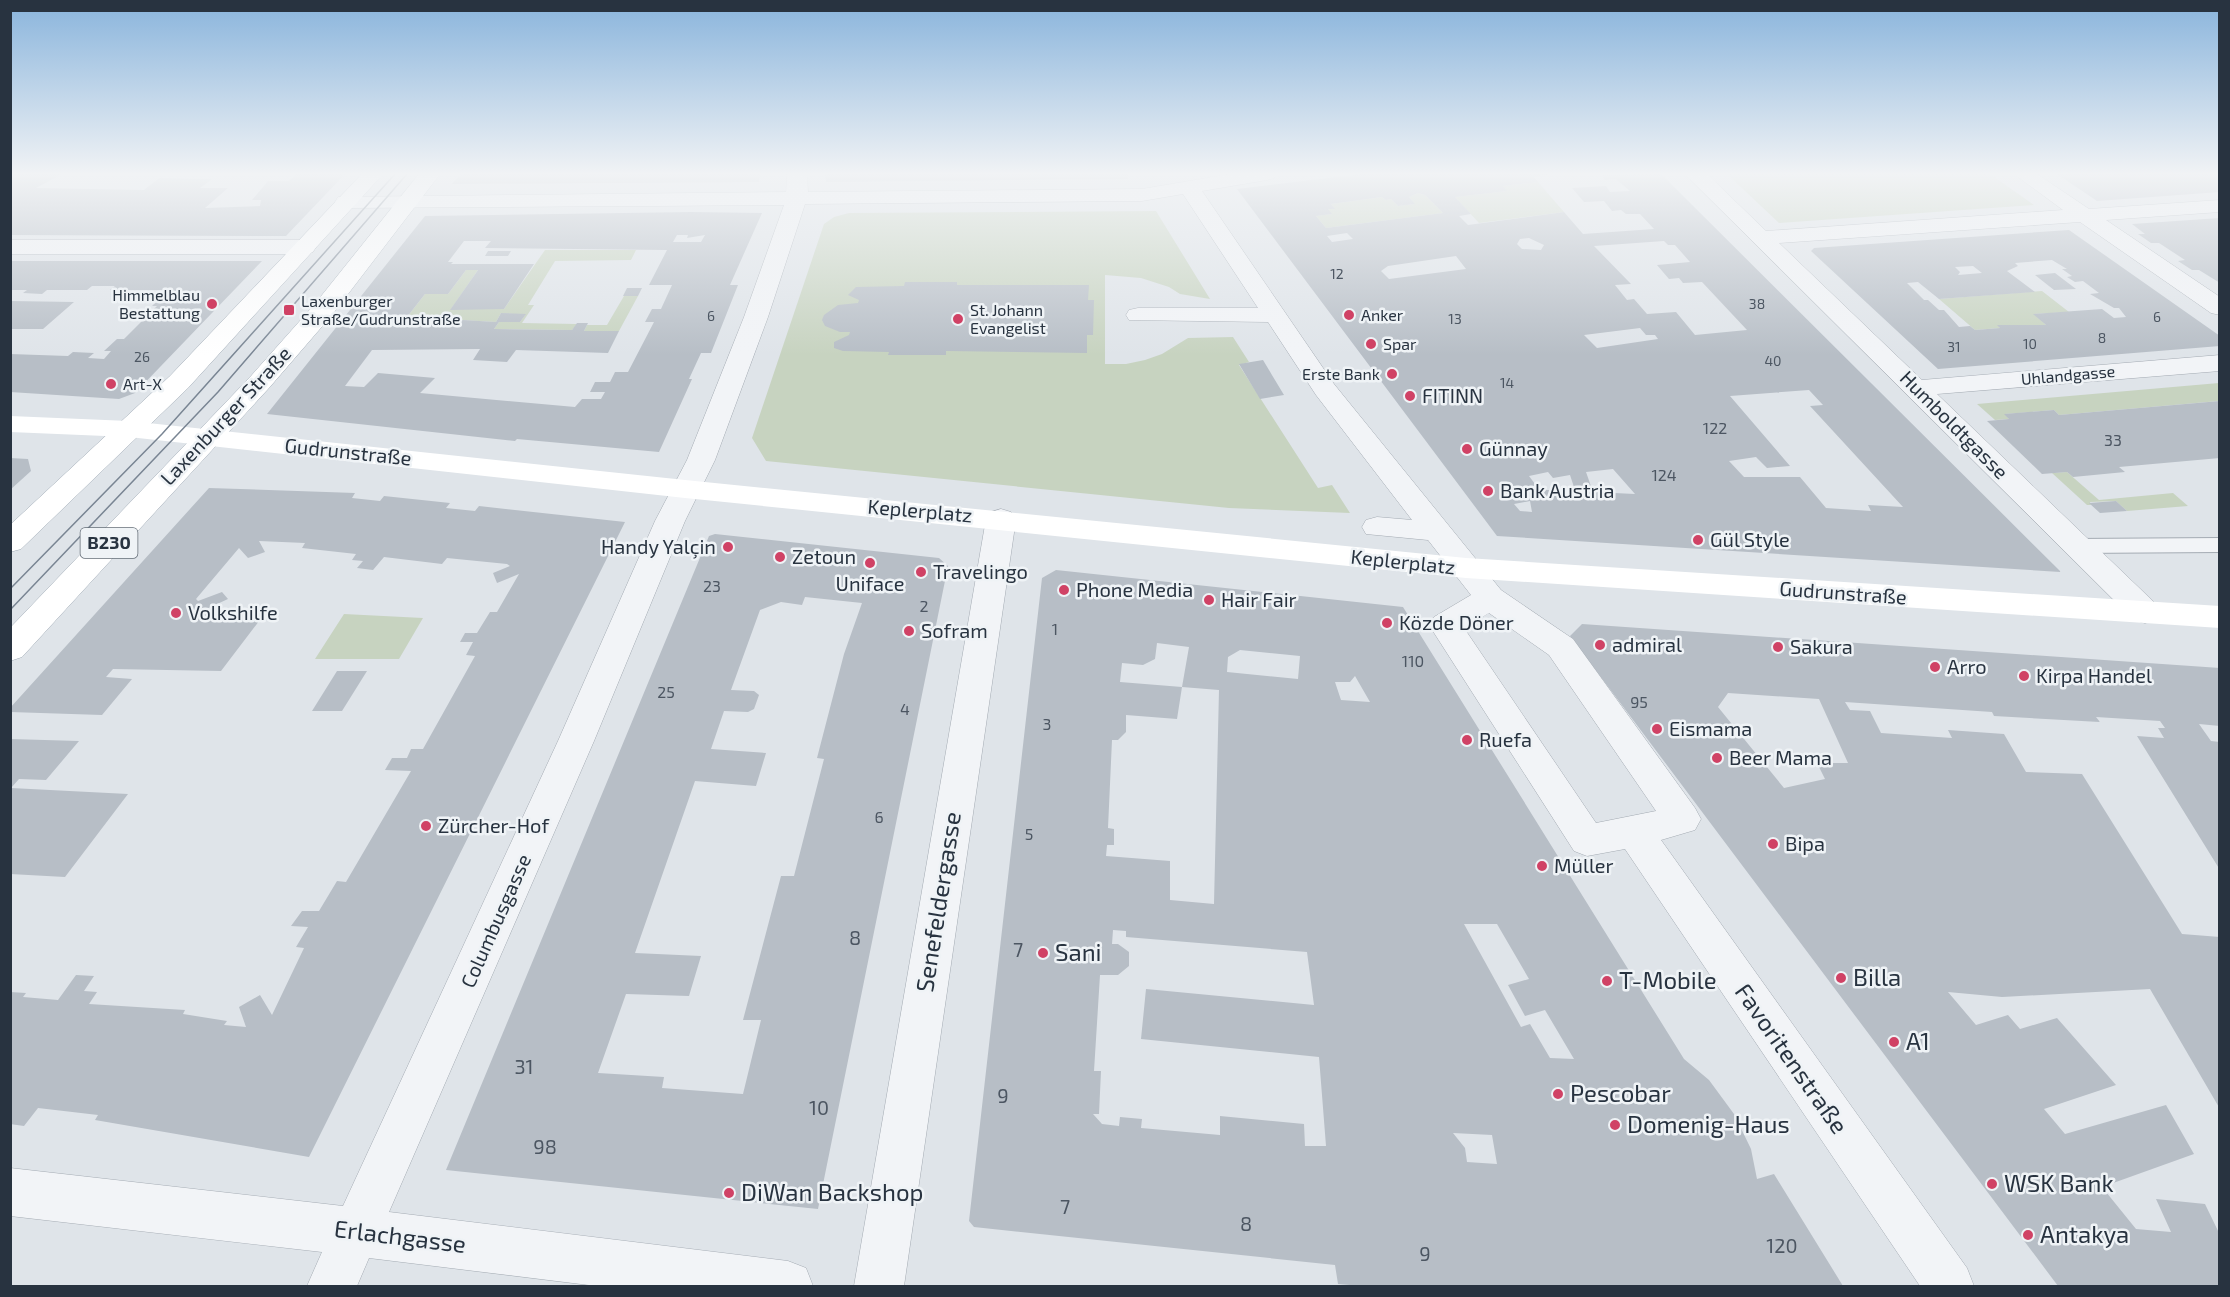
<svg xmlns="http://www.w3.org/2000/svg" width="2230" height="1297" viewBox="0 0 2230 1297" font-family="'Exo 2',sans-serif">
<rect width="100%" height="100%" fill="#dfe4e9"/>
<path fill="#c7d3c0" d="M1727 174H1990L2034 205 1779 223Z
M1538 182 1564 212 1479 223 1455 197 1506 191 1503 186Z
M1418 193 1425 195 1443 213 1326 228 1316 216 1331 214 1328 209 1334 208 1331 204 1382 197 1386 200 1391 199 1398 206 1414 204 1409 197Z
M1156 211 1210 299 1180 294 1169 287 1141 278 1105 275V364H1126L1145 360 1162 354 1188 338 1233 337 1249 362 1239 365 1318 488 1332 485 1350 513 1229 508 766 461 752 438 824 224 834 217 849 213Z
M545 250H636L631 260 555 261 528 305H534L522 323 577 324 572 330 494 329 499 322H520L525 315 501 313 496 322 407 317 425 294H448L466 270H478L451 309H504Z
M2042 291 2069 312 2034 314 2046 325H1998L2000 328 1975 330 1939 299Z
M624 296H638L619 331H584L587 325H607Z
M2219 383V401L2059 415 2054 410 2005 414 2009 419 1995 420 1977 404Z
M2067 472 2099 500 2173 493 2188 506 2127 511 2116 501 2090 502 2091 505H2087L2052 473Z
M344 614 423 618 399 659H315Z"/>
<path fill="#b7bec6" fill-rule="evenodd" d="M10 174H62L36 188 144 190 159 178 212 179 200 188H228L205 208 260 206 261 200H252L268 181H289L296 174H345L286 236 10 235Z
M461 174H760L759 182 452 184Z
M825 174H1128V179L826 182Z
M1361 174H1551L1534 177 1538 182 1503 186 1507 191 1455 197 1471 214 1459 216 1468 225 1564 212 1583 234 1654 229 1640 214H1626L1621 210 1612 211 1604 201 1584 202 1572 188 1606 186 1610 192 1630 191 1616 179 1605 180 1602 175 1661 174 2061 572 1497 536 1237 189ZM1418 193 1425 195 1443 213 1326 228 1316 216 1332 214 1328 209H1335L1331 204 1382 197 1386 200 1391 199 1398 206 1415 204 1409 197ZM1347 233 1353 239 1332 242 1327 236ZM1529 238 1544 245 1541 250 1522 249 1517 244 1520 239ZM1664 241 1668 245H1675L1690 262 1657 265 1669 279 1679 278 1683 283 1702 282 1747 330 1695 335 1676 312 1647 314 1634 299 1627 300 1615 285 1631 284 1594 246ZM1456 256 1466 269 1389 279 1381 271 1388 266ZM1640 328 1646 335H1655L1658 339 1597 348 1584 335ZM1809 390 1823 405 1810 406 1903 507 1868 505 1871 511 1826 508 1800 477H1744L1729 461 1756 457 1767 468 1790 466 1730 396ZM1613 469 1635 494 1593 492 1586 472ZM1548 472 1553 478 1570 475 1574 487H1564L1566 491 1547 490 1535 484 1529 476ZM1530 501 1532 512 1520 511 1514 504Z
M2057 174H2220V192L2097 201Z
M691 212 762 213 730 285H738L711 353H701L689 379H692L659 452 517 439 515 441 267 414 425 216ZM677 235H688L687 238 705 235 701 242H673ZM464 241H491L485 248 667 250 649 285H672L661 309H652L645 322H654L628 372H615L610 382H595L590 392H605L601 399H582L575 407 420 393 435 378 378 373 364 387 345 386 372 350 480 349 473 360 507 362 516 350 608 353 619 331H584L588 323H577L572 330 494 329 499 322H520L526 314 501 313 496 322 412 317 405 326H390L396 317H407L425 294H448L466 270H478L450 310 504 309 534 264H451L453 262H448Z
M2220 218V283L2199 270H2192L2178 261 2185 260 2159 243H2151L2138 234H2145L2132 224Z
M2069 230 2220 336V346L1938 369 1811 251 1814 248ZM2052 260 2067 269H2062L2072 276 2067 277 2075 282 2083 281 2099 293 2090 294 2114 308H2119L2126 317 2114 318 2102 309 2033 314 2046 325H1997L2000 328 1975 330 1970 326 1959 327 1944 310H1939L1928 300H1924L1907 283 1918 282 1939 299 2035 292 2007 271 2018 266 2015 263ZM1973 266 1982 273 1958 275 1960 272 1955 267Z
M488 251H511L508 256H485Z
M10 261H262L135 393 119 399 10 392V354L68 356 73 352 94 353 88 358 104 359 111 351H104L117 339H124L157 306H152L162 296H167L173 290H110L115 286H92L87 290H47L42 294 23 293 27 290H10Z
M2055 273 2076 289 2054 290 2035 275Z
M905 282H957V285H1089L1088 300H1094L1093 335H1087V353L946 351V355H888L889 352 843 351 834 348V342L849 335 850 332H840L825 326 822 320 824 315 838 305 858 303 859 300 848 295 856 287 904 286Z
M627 288H642L638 296H623Z
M10 301 74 302 43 329H10Z
M1263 360 1284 395 1260 399 1239 364Z
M2220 401V458L2119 467 2125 472 2073 477 2067 472 2042 474 1987 421 2009 419 2004 414 2054 410 2059 415Z
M10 458 28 459 31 471 10 490Z
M209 488 355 493 352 498 380 501 384 496 450 503 446 508 475 511 479 506 625 522 309 1157 95 1120 98 1115 38 1108 24 1126 10 1124V992L26 993 23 997 58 1000 76 975 94 976 84 991 97 992 89 1004 185 1010 183 1014 227 1021 224 1025 246 1027 239 1007 260 995 272 1015 304 948 296 947 308 927 291 926 302 911H319L337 881 346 882 411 771 385 770 392 758H407L411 749H423L475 656 466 655 473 642H460L465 633H477L490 612H497L519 574 497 583 493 573 510 566 507 564 447 558 442 564 384 557 373 570 357 568 363 561 352 560 356 554 302 548 305 543 259 541 265 552 248 558 239 548 196 599 198 601 222 592 228 599 204 610 266 612 221 671 113 669 106 677 132 679 102 715 10 712V708Z
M2116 501 2127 511 2100 513 2089 503Z
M715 534 939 558 948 566 818 1209 446 1170 709 536ZM805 597 862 603 844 654 817 758 824 759 794 876H781L743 1020H761L743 1094 662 1088 664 1077 598 1073 626 994 689 996 701 956 635 953 695 781 756 786 766 753 711 749 724 711 748 712 754 709 759 695 754 691 731 690 760 610 781 602 802 605Z
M1056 570 1403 607 1684 1059 1709 1080 1734 1114 1751 1149 1757 1179 1774 1174 1843 1286H1361L1338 1284 1335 1265 974 1227 969 1221 1042 578ZM1157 643 1189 647 1182 687 1120 682 1122 663 1143 665 1155 659ZM1240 650 1300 656 1298 679 1227 672 1228 657ZM1355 676 1370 702 1341 700 1335 682H1350ZM1182 687 1219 690 1214 904 1170 900V861L1106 856 1107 845H1114V829L1108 828 1112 740H1118L1126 732V715L1177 719ZM1464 924H1497L1529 979 1508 985 1525 1016 1545 1010 1574 1059 1550 1058 1530 1024 1521 1027ZM1113 930 1126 931V937L1307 952 1314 1005 1146 989 1141 1039 1319 1057 1326 1146H1305L1304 1124 1220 1116V1135L1141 1128 1142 1119 1120 1117 1119 1126 1102 1124 1093 1114H1099L1101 1071H1094L1100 975H1118L1129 966V952L1118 944H1112ZM1453 1133 1492 1135 1497 1164 1467 1162 1465 1148Z
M1582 624 2220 668V726L2199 724 2211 741 2220 742V870L2137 736 2164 738 2158 728H2165L2160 721 2096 717 2100 722 1994 716 1992 712 1845 702 1850 710 1870 711 1881 733 1952 738 1948 730 2004 734 2026 772 2082 774 2182 934 2220 937V1109L2150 989 2002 997 1948 992 1976 1025 2008 1015 2020 1029 2057 1018 2116 1085 2044 1109 2065 1134 2166 1105 2194 1154 2102 1187 2136 1229 2171 1232 2156 1199 2205 1204 2220 1235V1286H2058L1570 636ZM1728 693 1819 699 1848 763H1817L1825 779 1784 788 1718 707Z
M337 671H367L342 711H312Z
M10 739 79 741 46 780 19 779 11 788 128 794 65 877 10 874Z"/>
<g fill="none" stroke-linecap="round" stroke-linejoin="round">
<g stroke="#a4abb3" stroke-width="2">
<path id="lane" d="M2220 538V552L2075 553 2067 551 2064 546 2067 541 2075 539Z"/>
</g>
<g stroke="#a4abb3" stroke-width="1">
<path id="street" d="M787 174H807L808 192 1142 189 1231 174H1277L1274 178 1267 180 1202 191 1334 384 1501 590 1573 639 1695 808 1701 819 1695 830 1661 840 1967 1268 1974 1286H1920L1625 849 1587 856 1574 851 1429 625 1434 617 1471 595 1428 540 1366 534 1362 527 1366 520 1377 517 1412 520 1316 395 1268 322 1129 320 1126 315 1129 310 1138 308H1258L1183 194 1142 201 805 204 768 317 715 460 685 521 594 741 389 1212 788 1261 806 1268 813 1286H597L369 1258 357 1286H307L322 1252 10 1216V1168L343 1206 558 741 655 521 687 460 744 317 784 205 346 208 338 207 335 202 338 197 786 192ZM1489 613 1549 655 1656 811 1596 823 1464 628Z
M1685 174H1707L1766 231 2063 210 2014 174H2037L2089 209 2220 200V212L2106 220 2220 297V315L2211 313 2080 222 1779 243 1922 380 2220 355V371L1937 394 2156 604 2161 612 2156 620 2145 623 2134 620Z
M10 240H305L313 242 316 247 313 252 305 254H10Z
M1001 509 1011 512 1016 519 904 1286H854L986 519 991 512Z"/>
</g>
<g stroke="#9faab5" stroke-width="1">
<path id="primary" d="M362 174H383L188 388 21 549 10 552V525L170 376Z
M419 174H440L332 315 269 388 22 657 10 661V628L251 376 314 305Z"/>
</g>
<use href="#lane" fill="#f2f4f7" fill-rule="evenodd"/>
<use href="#street" fill="#f2f4f7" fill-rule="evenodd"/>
<path fill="#fff" fill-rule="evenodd" d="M10 416 129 421 685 480 1466 558 2220 606V628L1466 578 685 498 129 437 10 432Z"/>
<use href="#primary" fill="#fff" fill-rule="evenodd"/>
<path stroke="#798593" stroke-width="1.5" d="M10 589 162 434 395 174
M10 610 218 392 407 174"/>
</g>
<linearGradient id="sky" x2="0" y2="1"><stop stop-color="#89b4dc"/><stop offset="0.49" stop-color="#f1f3f5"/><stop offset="1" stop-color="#f1f3f5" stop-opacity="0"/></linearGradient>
<rect width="2230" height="355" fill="url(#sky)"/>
<g fill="#d04265" stroke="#eff3f6" stroke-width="2">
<circle cx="212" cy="304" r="6"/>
<rect x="283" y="304" width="12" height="12" rx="3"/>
<circle cx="1349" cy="315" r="6"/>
<circle cx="958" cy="319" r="6"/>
<circle cx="1371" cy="344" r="6"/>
<circle cx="1392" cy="374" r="6"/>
<circle cx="111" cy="384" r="6"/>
<circle cx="1410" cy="396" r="6"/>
<circle cx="1467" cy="449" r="6"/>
<circle cx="1488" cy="491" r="6"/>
<circle cx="1698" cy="540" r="6"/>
<circle cx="728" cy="547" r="6"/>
<circle cx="780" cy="557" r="6"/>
<circle cx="870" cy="563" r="6"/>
<circle cx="921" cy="572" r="6"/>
<circle cx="1064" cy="590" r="6"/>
<circle cx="1209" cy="600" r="6"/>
<circle cx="176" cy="613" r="6"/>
<circle cx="1387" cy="623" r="6"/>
<circle cx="909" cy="631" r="6"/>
<circle cx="1600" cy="645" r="6"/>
<circle cx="1778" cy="647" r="6"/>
<circle cx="1935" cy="667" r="6"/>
<circle cx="2024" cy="676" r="6"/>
<circle cx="1657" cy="729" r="6"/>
<circle cx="1467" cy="740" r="6"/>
<circle cx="1717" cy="758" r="6"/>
<circle cx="426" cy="826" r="6"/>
<circle cx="1773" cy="844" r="6"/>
<circle cx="1542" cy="866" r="6"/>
<circle cx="1043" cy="953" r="6"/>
<circle cx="1841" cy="978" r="6"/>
<circle cx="1607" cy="981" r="6"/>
<circle cx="1894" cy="1042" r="6"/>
<circle cx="1558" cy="1094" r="6"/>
<circle cx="1615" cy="1125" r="6"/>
<circle cx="1992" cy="1184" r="6"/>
<circle cx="729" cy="1193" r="6"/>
<circle cx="2028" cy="1235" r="6"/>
</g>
<g text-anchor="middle" stroke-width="5" stroke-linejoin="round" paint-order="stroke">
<g font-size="14" fill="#4c5662">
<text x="1337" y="279">12</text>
<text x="1757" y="309">38</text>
<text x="711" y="321">6</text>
<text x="2157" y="322">6</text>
<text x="1455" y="324">13</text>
<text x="2102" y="343">8</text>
<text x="2030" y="349">10</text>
<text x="1954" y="352">31</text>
<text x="142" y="362">26</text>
<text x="1773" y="366">40</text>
<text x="1507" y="388">14</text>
</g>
<g font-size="16" fill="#283340" stroke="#eff3f6" text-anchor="start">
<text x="200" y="301" text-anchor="end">Himmelblau<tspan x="200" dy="18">Bestattung</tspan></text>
<text x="301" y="307">Laxenburger<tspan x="301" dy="18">Straße/Gudrunstraße</tspan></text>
<text x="970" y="316">St. Johann<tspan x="970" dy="18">Evangelist</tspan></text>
<text x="1361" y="321">Anker</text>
<text x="1383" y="350">Spar</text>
<text x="1380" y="380" text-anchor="end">Erste Bank</text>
<text x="123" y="390">Art-X</text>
</g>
<g font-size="16" fill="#283340" stroke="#eff3f6">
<text transform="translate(2068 375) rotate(-5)" y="6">Uhlandgasse</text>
</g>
<g font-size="16" fill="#4c5662">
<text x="1715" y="434">122</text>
<text x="2113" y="446">33</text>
<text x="1664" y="481">124</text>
<text x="712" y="592">23</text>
<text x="924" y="612">2</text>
<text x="1055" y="635">1</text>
<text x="1413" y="667">110</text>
<text x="666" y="698">25</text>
<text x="1639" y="708">95</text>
<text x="905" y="715">4</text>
<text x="1047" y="730">3</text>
<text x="879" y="823">6</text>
<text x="1029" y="840">5</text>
</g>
<rect fill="#eff3f6" stroke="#646d77" stroke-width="1.5" x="80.5" y="528" width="57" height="30" rx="4.5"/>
<g font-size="18" font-weight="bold" fill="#283340">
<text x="109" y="549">B230</text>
</g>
<g font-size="20" fill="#283340" stroke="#eff3f6" text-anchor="start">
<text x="1422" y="403">FITINN</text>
<text x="1479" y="456">Günnay</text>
<text x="1500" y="498">Bank Austria</text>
<text x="1710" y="547">Gül Style</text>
<text x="716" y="554" text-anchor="end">Handy Yalçin</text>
<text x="792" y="564">Zetoun</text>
<text x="933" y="579">Travelingo</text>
<text x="870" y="591" text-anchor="middle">Uniface</text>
<text x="1076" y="597">Phone Media</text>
<text x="1221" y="607">Hair Fair</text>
<text x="188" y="620">Volkshilfe</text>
<text x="1399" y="630">Közde Döner</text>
<text x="921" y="638">Sofram</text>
<text x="1612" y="652">admiral</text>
<text x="1790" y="654">Sakura</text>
<text x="1947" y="674">Arro</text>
<text x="2036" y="683">Kirpa Handel</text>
<text x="1669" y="736">Eismama</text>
<text x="1479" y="747">Ruefa</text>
<text x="1729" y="765">Beer Mama</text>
<text x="438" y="833">Zürcher-Hof</text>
<text x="1785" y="851">Bipa</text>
<text x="1554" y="873">Müller</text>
</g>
<g font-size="20" fill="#283340" stroke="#eff3f6">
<text transform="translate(226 416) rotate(-47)" y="7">Laxenburger Straße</text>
<text transform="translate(1954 425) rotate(45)" y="7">Humboldtgasse</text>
<text transform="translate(348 452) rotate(6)" y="7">Gudrunstraße</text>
<text transform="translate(920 511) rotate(5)" y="7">Keplerplatz</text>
<text transform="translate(1403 562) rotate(6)" y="7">Keplerplatz</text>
<text transform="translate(1843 593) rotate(4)" y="7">Gudrunstraße</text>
<text transform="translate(496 921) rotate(-66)" y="7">Columbusgasse</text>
</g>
<g font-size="20" fill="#4c5662">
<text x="855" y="945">8</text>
<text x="1018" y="957">7</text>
<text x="524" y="1074">31</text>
<text x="1003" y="1103">9</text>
<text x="819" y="1115">10</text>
<text x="545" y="1154">98</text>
<text x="1065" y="1214">7</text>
<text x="1246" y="1231">8</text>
<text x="1782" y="1253">120</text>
<text x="1425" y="1261">9</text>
</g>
<g font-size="24" fill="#283340" stroke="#eff3f6">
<text transform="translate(939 902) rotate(-81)" y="8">Senefeldergasse</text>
<text transform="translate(1791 1059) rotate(55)" y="8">Favoritenstraße</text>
<text transform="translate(400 1237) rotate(7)" y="8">Erlachgasse</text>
</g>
<g font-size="24" fill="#283340" stroke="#eff3f6" text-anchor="start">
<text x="1055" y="961">Sani</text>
<text x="1853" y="986">Billa</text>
<text x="1619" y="989">T-Mobile</text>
<text x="1906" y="1050">A1</text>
<text x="1570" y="1102">Pescobar</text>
<text x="1627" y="1133">Domenig-Haus</text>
<text x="2004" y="1192">WSK Bank</text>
<text x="741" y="1201">DiWan Backshop</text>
<text x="2040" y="1243">Antakya</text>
</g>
</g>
<rect width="2230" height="1297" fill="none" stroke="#283340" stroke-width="24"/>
</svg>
